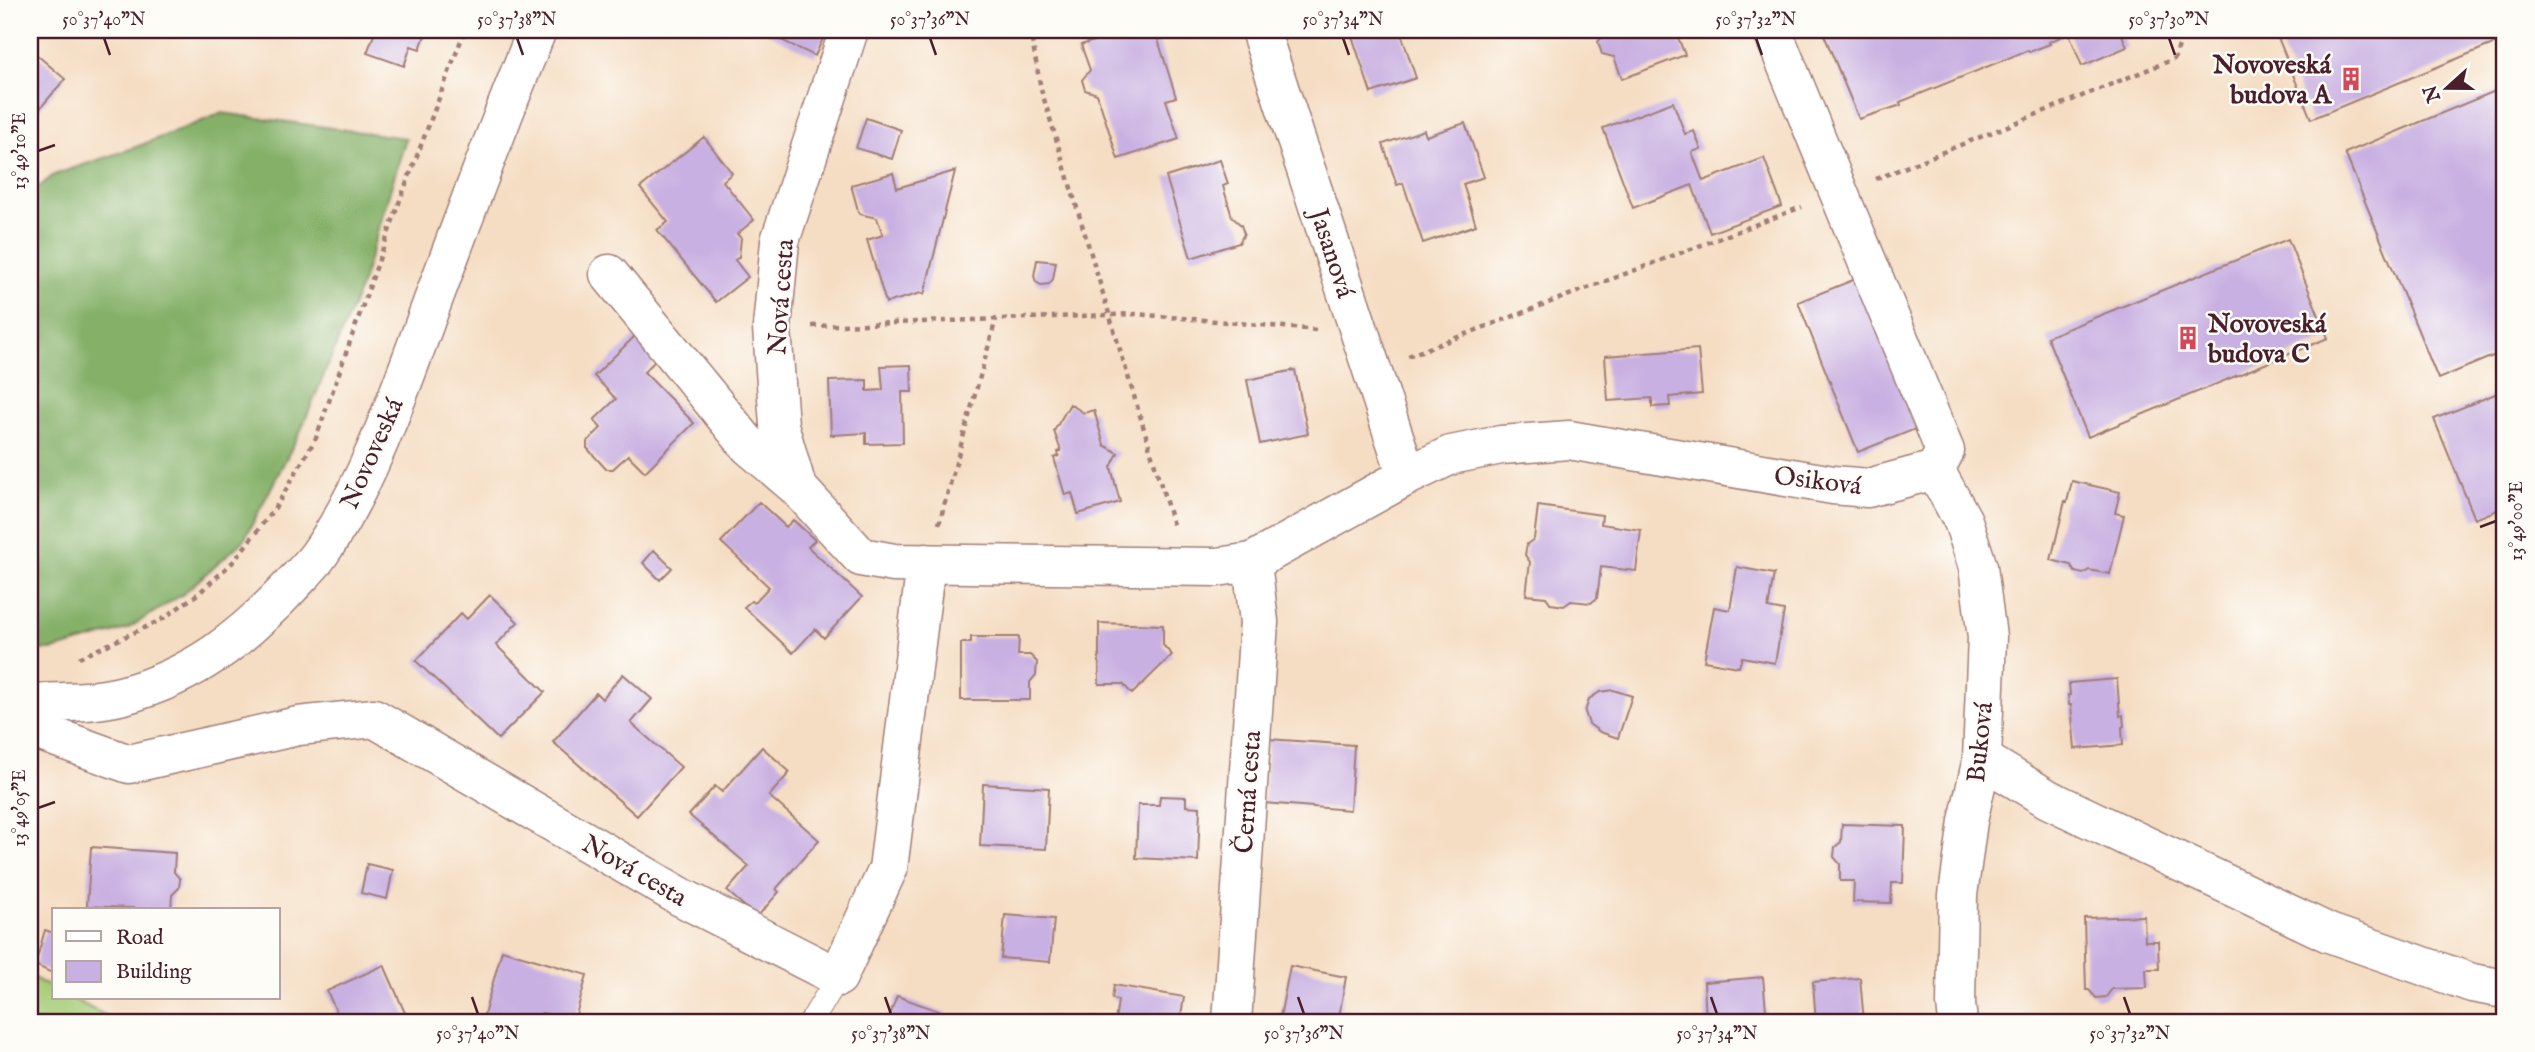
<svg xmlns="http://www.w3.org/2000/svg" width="2535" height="1052" viewBox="0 0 2535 1052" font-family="'IM FELL English',serif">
<rect width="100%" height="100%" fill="#fdfcf7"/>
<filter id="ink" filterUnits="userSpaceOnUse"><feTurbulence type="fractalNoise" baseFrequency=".0143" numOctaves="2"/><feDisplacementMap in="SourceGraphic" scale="14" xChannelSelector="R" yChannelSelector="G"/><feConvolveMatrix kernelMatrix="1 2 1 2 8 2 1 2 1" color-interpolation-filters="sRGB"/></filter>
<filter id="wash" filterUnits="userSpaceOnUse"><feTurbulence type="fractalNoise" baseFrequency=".00686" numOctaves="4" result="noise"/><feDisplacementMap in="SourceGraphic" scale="28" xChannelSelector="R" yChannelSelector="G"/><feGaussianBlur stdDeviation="1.57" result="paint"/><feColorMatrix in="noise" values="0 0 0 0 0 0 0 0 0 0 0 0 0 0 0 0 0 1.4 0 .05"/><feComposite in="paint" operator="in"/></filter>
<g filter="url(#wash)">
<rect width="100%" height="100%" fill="#f5ddc3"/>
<path fill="#a5cc76" stroke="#787650" stroke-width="2" d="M30 976 54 989V998H71L118 1022H30Z"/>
<path fill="#84b067" stroke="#676849" stroke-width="2" d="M222 113 406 138 361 286 301 430 244 540 183 594 127 629 53 650 30 649V194L54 175 136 147Z"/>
<g id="blocks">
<path fill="#c9b0e2" d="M369 30H427L420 49 411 46 404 66 367 53 375 32Z
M769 30H827L815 56 768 34Z
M1128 30H1155L1176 97 1166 100 1179 139 1118 159 1097 94 1085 90 1082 80 1090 70 1081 45Z
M1350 30H1400L1416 78 1371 93Z
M1603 30H1675L1685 55 1622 79 1614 57 1602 54 1598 42 1605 33Z
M1822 30H2120L2127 47 2082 66 2069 33 2049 42 2050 44 2029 52 2028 50 1900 102 1901 105 1859 119Z
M2275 30H2505V39L2311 119Z
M30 49 65 79 30 120Z
M2505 87V351L2438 379 2345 153Z
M1673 102 1685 134 1694 131 1701 149 1692 152 1703 181 1764 158 1782 206 1710 233 1692 185 1633 208 1603 128Z
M866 118 901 130 892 159 856 148Z
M1465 123 1484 177 1463 184 1476 225 1423 243 1403 183 1397 185 1383 144 1424 130 1426 136Z
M704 137 732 173 723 181 754 220 737 234 741 238 739 257 735 260 748 277 716 302 657 230 668 222 640 188Z
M1220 160 1228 184 1223 186 1232 217 1241 225 1244 234 1239 243 1191 258 1166 177Z
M955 171 924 295 921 293 886 303 867 240 883 235 877 218 859 214 851 185 893 173 897 188Z
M2288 239 2328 338 2088 437 2047 337Z
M1037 260 1056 262 1053 279 1049 284 1041 285 1036 282 1034 276Z
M1858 278 1918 428 1858 452 1798 302Z
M636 335 659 357 644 372 694 423 645 472 628 455 613 469H606L587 448V442L601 428 594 420 616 399 594 376Z
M1698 349 1702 394 1669 397 1670 406 1652 407V398L1608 401 1605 356Z
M911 365 912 392H902L903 443 866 444V433L831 435 829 381 867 380V391L883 390 881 366Z
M1295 370 1308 434 1260 444 1247 380Z
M2505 390V507L2475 519 2434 419Z
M1070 404 1084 413 1094 410 1104 445 1118 453 1111 467 1120 502 1078 514 1072 493 1065 495 1054 458 1059 456 1058 452 1061 451 1054 431Z
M2072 481 2120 492 2115 513 2124 515 2110 574 2089 570 2083 574 2075 572 2071 565 2051 560 2065 501 2067 502Z
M759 502 786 527 793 520 815 540 808 547 862 597 824 638 815 629 793 653 744 607 751 601 754 603 769 587 721 542Z
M1538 506 1602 515 1601 524 1641 530 1636 571 1601 567 1597 598 1591 603 1571 601 1564 606 1551 604 1546 597 1526 595 1530 562 1525 555 1527 544 1534 539Z
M654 550 672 568 660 580 643 563Z
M1737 567 1774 574 1768 608 1784 611 1775 663 1742 657 1739 667 1704 661 1714 607 1730 610Z
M490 595 518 622 496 645 545 692 498 739 416 661 461 613 467 619Z
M1099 623 1163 625V645L1172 655 1132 694 1123 684H1099Z
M971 637H1019L1018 655H1030L1037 662 1036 675 1030 682V700H961V643H971Z
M623 674 652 699 631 723 681 767 637 816 553 742 596 693 602 699Z
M2117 679 2120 716 2123 715 2124 726 2122 727 2123 745 2075 749 2071 705H2069L2068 695H2070L2069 683Z
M1613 690 1632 696 1618 738 1600 732 1589 724 1585 712 1589 699 1600 692Z
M1268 739 1354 745 1350 810 1264 803Z
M762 747 790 772 769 796 819 840 776 889 779 892 757 917 727 891 749 866 689 815 715 786 722 792Z
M983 784 1049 788 1046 849 980 846Z
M1160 796 1186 797V806L1200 807 1198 861 1136 858 1138 805H1159Z
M1842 824 1905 826 1903 883H1892L1891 903 1853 902 1854 881H1840V864L1834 857 1835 847 1841 842Z
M91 847 175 853 174 872 180 879 179 888 172 895 171 910 87 906Z
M367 864 393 870 387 899 361 893Z
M1005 915 1054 919 1050 962 1001 958Z
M2144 916 2145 941H2158L2159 969H2146L2147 988 2112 989 2106 997 2096 998 2089 990H2086L2084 918Z
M45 930 54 933V974L35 965Z
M502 950 587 975 574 1022 542 1013 539 1022H482Z
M384 965 409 1022H331L330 1019 336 1011 327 991Z
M1290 966 1346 977 1338 1022H1279Z
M1763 977 1767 1022H1706L1704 982Z
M1860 978 1864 1022H1816L1813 982Z
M1114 985 1184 997 1180 1022H1115L1118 1000 1112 999Z
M897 996 947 1014 944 1022H887Z"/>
</g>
</g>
<g filter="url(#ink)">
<use href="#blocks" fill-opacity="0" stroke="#a07e77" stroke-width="2"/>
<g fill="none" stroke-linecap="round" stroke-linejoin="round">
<g stroke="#a07e77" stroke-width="25">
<path id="lane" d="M811 1022 838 977"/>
</g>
<g stroke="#a07e77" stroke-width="41">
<path id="street" d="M849 30 780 241 772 328 779 425 797 487 861 557 894 563 1217 567 1252 562 1407 476 1451 455 1501 445 1569 440 1833 485 1868 488 1935 470 1945 451 1772 30
M1260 30 1407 476
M609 274 749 446 797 487
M1935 470 1963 521 1978 567 1987 637 1982 759 1968 821 1958 895 1956 1004 1958 1022
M30 703C61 702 94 703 124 695 194 676 241 639 290 587 299 577 310 567 318 556 368 486 401 387 431 306 465 214 500 121 537 30
M30 728 129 764 298 726 374 718 681 897 838 977 888 869 926 563
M1982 759 2048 799 2329 933 2472 983 2505 989
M1232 1022 1259 622 1252 562"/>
</g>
<path stroke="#a07e77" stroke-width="4.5" stroke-dasharray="5 5" stroke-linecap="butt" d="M1030 30 1041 89 1174 528
M1876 179 2174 59 2185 30
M812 326 1136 314 1317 330
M1408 356 1802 207
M939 524 996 319
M79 658 161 620 199 593 234 561 277 505 316 438 399 203 465 30"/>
<use href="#lane" stroke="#fff" stroke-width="23"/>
<use href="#street" stroke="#fff" stroke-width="38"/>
</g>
</g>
<path fill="none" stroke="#4a1f2b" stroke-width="2.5" d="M104 38 110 55M517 38 523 55M930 38 936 55M1343 38 1349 55M1756 38 1762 55M2169 38 2175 55M38 151 55 145M2480 527 2496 521M38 808 55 802M472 997 478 1014M885 997 891 1014M1298 997 1304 1014M1711 997 1717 1014M2124 997 2130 1014"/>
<defs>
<g id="building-bare" transform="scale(1.89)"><path d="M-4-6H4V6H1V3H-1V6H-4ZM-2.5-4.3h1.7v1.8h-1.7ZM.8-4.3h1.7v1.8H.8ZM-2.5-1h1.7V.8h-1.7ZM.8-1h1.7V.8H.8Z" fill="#d1495b" stroke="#fdfcf7" stroke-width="2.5" paint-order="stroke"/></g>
</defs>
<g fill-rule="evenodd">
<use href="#building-bare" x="2351" y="79"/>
<use href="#building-bare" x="2188" y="338"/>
</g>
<g text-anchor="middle" stroke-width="5" stroke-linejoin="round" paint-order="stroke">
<g font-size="26" font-weight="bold" fill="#4a1f2b" stroke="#fdfcf7" text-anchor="end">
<text x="2331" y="73">Novoveská<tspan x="2331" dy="30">budova A</tspan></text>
<text x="2208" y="332" text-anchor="start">Novoveská<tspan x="2208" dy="30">budova C</tspan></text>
</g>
<g font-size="26" fill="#4a1f2b" stroke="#fdfcf7">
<text transform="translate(1333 253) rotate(72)" y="9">Jasanová</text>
<text transform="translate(780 297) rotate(-86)" y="9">Nová cesta</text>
<text transform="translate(371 453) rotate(-66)" y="9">Novoveská</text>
<text transform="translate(1818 480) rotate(7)" y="9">Osiková</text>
<text transform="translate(1979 742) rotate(-84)" y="9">Buková</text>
<text transform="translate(1247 792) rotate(-86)" y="9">Černá cesta</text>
<text transform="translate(635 870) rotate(30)" y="9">Nová cesta</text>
</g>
</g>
<rect width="2535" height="1052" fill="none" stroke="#fdfcf7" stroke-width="77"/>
<rect x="52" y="908" width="228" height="91" fill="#fdfcf7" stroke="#b5a4a5" stroke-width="2"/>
<rect x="66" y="931" width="35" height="10" fill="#ffffff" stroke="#b5a4a5" stroke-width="2"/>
<text x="116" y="944" font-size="21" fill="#4a1f2b">Road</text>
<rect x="66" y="961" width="35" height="21" fill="#c9b0e2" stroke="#b5a4a5" stroke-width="2"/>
<text x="116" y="978" font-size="21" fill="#4a1f2b">Building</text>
<g transform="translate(2447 88) rotate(249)" stroke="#fdfcf7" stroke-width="5" paint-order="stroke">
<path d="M0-5L12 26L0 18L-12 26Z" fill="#4a1f2b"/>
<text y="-10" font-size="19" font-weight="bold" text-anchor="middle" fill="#4a1f2b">N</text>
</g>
<rect x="38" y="38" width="2458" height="976" fill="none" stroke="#4a1f2b" stroke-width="2.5"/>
<g font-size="18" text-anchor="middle" fill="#4a1f2b">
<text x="104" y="25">50°37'40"N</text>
<text x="517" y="25">50°37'38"N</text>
<text x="930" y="25">50°37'36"N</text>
<text x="1343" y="25">50°37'34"N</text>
<text x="1756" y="25">50°37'32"N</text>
<text x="2169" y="25">50°37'30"N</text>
<text transform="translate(19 151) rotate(-90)" y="6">13°49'10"E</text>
<text transform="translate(2516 521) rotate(-90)" y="6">13°49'00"E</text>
<text transform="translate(19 808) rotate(-90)" y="6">13°49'05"E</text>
<text x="478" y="1039">50°37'40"N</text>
<text x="891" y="1039">50°37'38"N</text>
<text x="1304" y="1039">50°37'36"N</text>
<text x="1717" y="1039">50°37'34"N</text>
<text x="2130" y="1039">50°37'32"N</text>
</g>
</svg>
